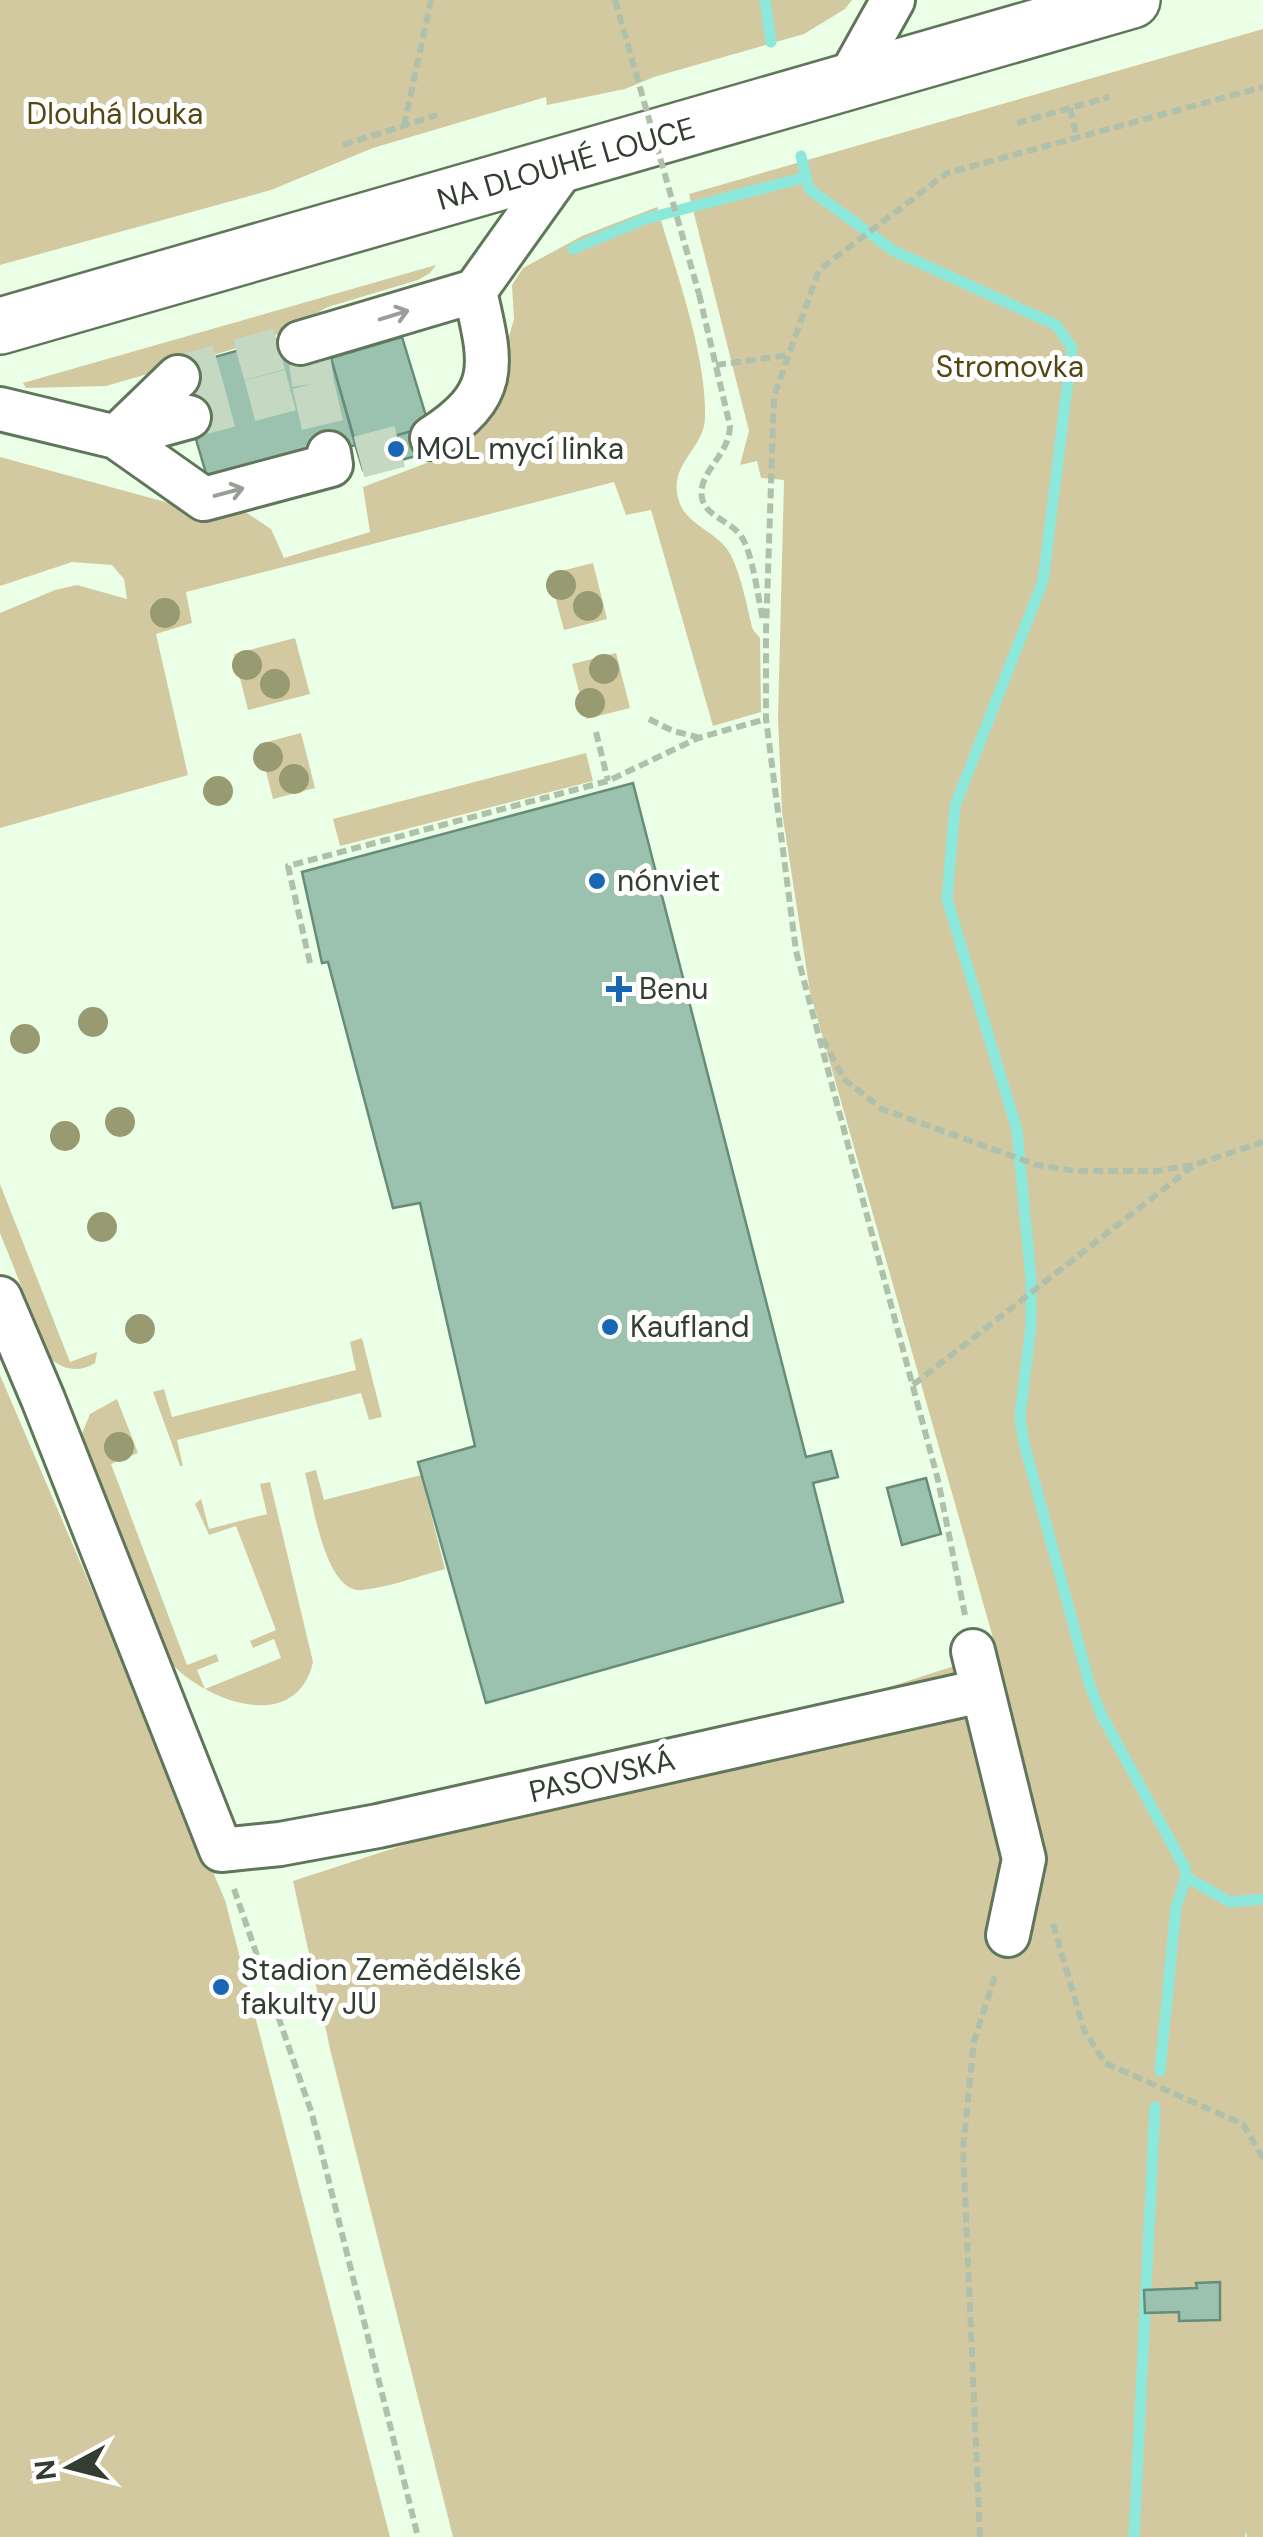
<svg xmlns="http://www.w3.org/2000/svg" width="1263" height="2537" viewBox="0 0 1263 2537" font-family="'DM Sans',sans-serif">
<rect width="100%" height="100%" fill="#eaffe5"/>
<path fill="#d3c9a1" d="M0 0H852L845 9 804 34 654 77 625 89 547 105 546 97 373 148 271 190 0 265Z
M1263 29V2537H1247L1246 2531 1245 2537H453L331 2053 293 1881 997 1652 810 992 782 812 778 718 784 480 761 478 757 461 740 465 749 431 689 194Z
M657 207C675 269 707 355 705 418 704 450 667 464 679 501 686 524 713 530 727 549 740 567 747 608 753 630L760 638 761 712 713 726 651 510 626 515 614 482 186 592 192 623 156 634 188 775 0 828V613L55 590 77 585 127 599 124 579 112 565 72 562 0 586V457L195 510 247 513 271 529 284 558 370 532 363 487 440 458 466 440 487 413 514 319 512 285 523 268 582 236Z
M436 265 430 273 418 280 328 307 268 339 106 386 26 388 23 383Z
M593 563 607 619 564 630 549 574Z
M295 638 310 694 248 710 234 654Z
M616 653 630 708 586 719 572 664Z
M301 733 315 788 273 799 259 744Z
M586 753 593 781 340 846 333 819Z
M0 1184 70 1362 97 1352 95 1363C79 1373 63 1370 50 1358L0 1233Z
M362 1338 382 1417 369 1420 361 1393 177 1440 183 1466H180L153 1392 164 1389 172 1417 356 1370 350 1342Z
M0 1375 225 1900 390 2537H0Z
M117 1399 138 1453 111 1464 187 1665 216 1654 219 1661 197 1670 205 1689 281 1658 274 1639 253 1648 250 1641 276 1630 236 1526 209 1535 195 1504 201 1499 209 1529 267 1514 260 1484 270 1482 313 1662C296 1736 204 1701 169 1661L81 1436 90 1414Z
M316 1470 324 1500 421 1475 445 1569C419 1576 390 1587 362 1590 325 1594 313 1502 305 1473Z"/>
<g fill="none" stroke-linecap="round" stroke-linejoin="round">
<path stroke="#8de8dc" stroke-width="11" d="M765 0 771 42
M801 156 809 189 894 251 1056 325 1072 348 1043 581 955 806 947 899 1017 1130 1031 1279V1326L1020 1416 1024 1443 1090 1686 1101 1714 1185 1868 1186 1877 1176 1907 1160 2071
M573 249 645 219 806 177
M1186 1877 1230 1902 1263 1899
M1134 2537 1155 2107"/>
</g>
<path fill="#9bc2ae" stroke="#678c7a" stroke-width="2.5" d="M297 334 340 353 331 358 356 445 210 487 175 368Z
M402 337 429 426 356 447 331 358Z
M429 426 435 451 363 470 356 447Z
M633 783 806 1457 831 1451 838 1477 813 1483 843 1602 486 1703 418 1462 475 1446 420 1203 393 1208 328 962 322 963 302 872Z
M926 1478 941 1534 902 1545 887 1488Z
M1220 2282V2320L1179 2321V2312L1145 2313 1144 2290 1197 2288 1196 2283Z"/>
<g fill="none" stroke-linecap="round" stroke-linejoin="round">
<path stroke="#c5d8c1" stroke-width="42" stroke-dasharray="42 21" stroke-linecap="butt" d="M178 377 300 343
M313 384 329 453
M189 417 313 384 310 362
M359 457 432 438"/>
<g stroke="#60765b" stroke-width="48">
<path id="minor" d="M849 79 893 0
M300 343 475 291 565 165
M178 377 116 437 204 499 331 465 329 453
M0 409 116 437 189 417
M432 438C502 393 491 363 475 291
M0 1298 43 1399 221 1850 280 1844 378 1826 981 1691
M973 1651 1024 1859 1008 1935"/>
</g>
<g stroke="#60765b" stroke-width="60">
<path id="major" d="M0 326 1132 0"/>
</g>
<path stroke="#afc0ab" stroke-width="6" stroke-dasharray="10 5" stroke-linecap="butt" d="M1070 108 1077 139
M1017 123 1109 97
M404 126 431 0
M343 145 437 115
M699 294 730 426C729 457 697 472 702 498 706 517 731 521 741 536 753 553 758 599 763 620
M716 365 789 355
M649 719 673 731 697 737
M596 732 608 781
M310 963 288 866 608 781 698 738 766 719
M823 1039 844 1079 882 1109 1037 1165 1075 1171H1156L1194 1165 1263 1142
M913 1385 1193 1166
M965 1615 938 1480 796 951 766 719V631L774 396 819 270 947 173 1263 87
M234 1889 312 2114 418 2537
M1053 1924 1084 2030 1105 2063 1243 2124 1263 2158
M980 2537 963 2148 974 2041 996 1973"/>
<use href="#minor" stroke="#fff" stroke-width="42"/>
<use href="#major" stroke="#fff" stroke-width="55"/>
<path stroke="#afc0ab" stroke-width="6" stroke-dasharray="10 5" stroke-linecap="butt" d="M615 0 699 294"/>
</g>
<g fill="#989a71">
<circle cx="561" cy="585" r="15"/>
<circle cx="588" cy="606" r="15"/>
<circle cx="165" cy="613" r="15"/>
<circle cx="247" cy="665" r="15"/>
<circle cx="604" cy="669" r="15"/>
<circle cx="275" cy="684" r="15"/>
<circle cx="590" cy="703" r="15"/>
<circle cx="268" cy="757" r="15"/>
<circle cx="294" cy="779" r="15"/>
<circle cx="218" cy="791" r="15"/>
<circle cx="93" cy="1022" r="15"/>
<circle cx="25" cy="1039" r="15"/>
<circle cx="120" cy="1122" r="15"/>
<circle cx="65" cy="1136" r="15"/>
<circle cx="102" cy="1227" r="15"/>
<circle cx="140" cy="1329" r="15"/>
<circle cx="119" cy="1447" r="15"/>
</g>
<defs><path id="oneway-shaft" d="M-6 0H5M1.5-3L5.5 0L1.5 3" fill="none" stroke-width="1.6" stroke-linecap="round" stroke-linejoin="round" transform="scale(2.5)"/></defs>
<g stroke="#999e98">
<use href="#oneway-shaft" transform="translate(394 315) rotate(-17)"/>
<use href="#oneway-shaft" transform="translate(229 492) rotate(-15)"/>
</g>
<g fill="#1966b5" stroke="#fff" stroke-width="4">
<circle cx="396" cy="449" r="10"/>
<circle cx="597" cy="881" r="10"/>
<path d="M614 974h10v10h10v10h-10v10h-10v-10h-10v-10h10z"/>
<circle cx="610" cy="1327" r="10"/>
<circle cx="221" cy="1987" r="10"/>
</g>
<g text-anchor="middle" stroke-width="10" stroke-linejoin="round" paint-order="stroke">
<g font-size="30" fill="#544712" stroke="#fff">
<text x="115" y="124">Dlouhá louka</text>
<text x="1010" y="377">Stromovka</text>
</g>
<g font-size="30" fill="#333d31" stroke="#fff">
<text transform="translate(566 164) rotate(-16)" y="10">NA DLOUHÉ LOUCE</text>
<text transform="translate(602 1776) rotate(-13)" y="10">PASOVSKÁ</text>
</g>
<g font-size="30" fill="#333d31" stroke="#fff" text-anchor="start">
<text x="416" y="459">MOL mycí linka</text>
<text x="617" y="891">nónviet</text>
<text x="639" y="999">Benu</text>
<text x="630" y="1337">Kaufland</text>
<text x="241" y="1980">Stadion Zemědělské<tspan x="241" dy="34">fakulty JU</tspan></text>
</g>
</g>
<g transform="translate(70 2467) rotate(263)" stroke="#ffffff" stroke-width="8" paint-order="stroke">
<path d="M0-8L18 38L0 25L-18 38Z" fill="#333d31"/>
<text y="-15" font-size="28" font-weight="bold" text-anchor="middle" fill="#333d31">N</text>
</g>
</svg>
